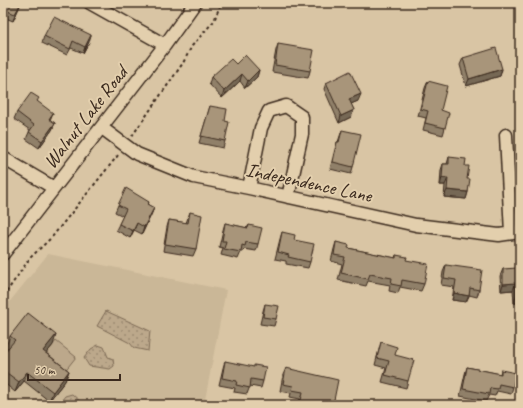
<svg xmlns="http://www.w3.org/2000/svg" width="523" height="408" viewBox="0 0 523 408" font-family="Caveat,sans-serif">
<defs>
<pattern id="grass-dots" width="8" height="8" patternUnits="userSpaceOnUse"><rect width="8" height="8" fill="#bca88b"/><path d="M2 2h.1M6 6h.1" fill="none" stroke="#9a8971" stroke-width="1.8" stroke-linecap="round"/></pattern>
</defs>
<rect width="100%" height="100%" fill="#d9c5a4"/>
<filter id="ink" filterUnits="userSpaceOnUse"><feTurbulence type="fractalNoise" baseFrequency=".025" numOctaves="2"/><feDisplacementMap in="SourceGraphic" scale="8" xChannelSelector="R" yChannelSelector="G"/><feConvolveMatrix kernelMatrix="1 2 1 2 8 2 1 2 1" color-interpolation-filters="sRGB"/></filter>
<g filter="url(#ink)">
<path fill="#cab797" d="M48 254 226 290 204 405H3V310Z"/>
<path fill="url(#grass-dots)" stroke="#7c6954" d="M106 311 150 331 148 351 134 348 130 343 97 326Z
M98 345 104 347 108 357 113 359 114 366 110 369 89 366 84 358 91 349Z
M72 394 84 405H63L61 401 65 396Z"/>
<path fill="#bca88b" stroke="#7c6954" d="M56 341 76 357 60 377 40 361Z"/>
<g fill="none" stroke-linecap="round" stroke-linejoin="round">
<g stroke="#3b2a1e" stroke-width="15">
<path id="minor" d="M90 3 165 45
M102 128 137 154 194 177 249 188 416 225 499 235 520 232
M506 135 511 233
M3 158 54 188
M249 188 261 128 269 111 286 106 302 117V134L288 197
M3 254 165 45 195 3"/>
</g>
<path stroke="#3b2a1e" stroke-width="2" stroke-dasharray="3 3" stroke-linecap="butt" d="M132 136 183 63 192 46 214 21 221 3
M3 297 30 258 52 237 119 154"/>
<use href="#minor" stroke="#e3cfad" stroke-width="12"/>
</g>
<path fill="#908069" stroke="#3b2a1e" d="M3 3H21L13 21 3 17Z
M44 36 89 42 83 53 71 48 67 55 42 43Z
M278 44 310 71 308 78 272 72 276 50Z
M463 58 502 69 500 76 466 86 460 65Z
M236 64 259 70 257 77 245 88 240 81 222 98 209 84 211 77Z
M428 81 441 110 445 128 443 135 423 130 426 118 418 116 425 88Z
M326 83 358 101 351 104 354 110 351 117 339 123 324 89Z
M37 101 50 120 55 123 52 130 39 148 26 139 30 130 14 119 17 112Z
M210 106 225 141 223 148 199 143Z
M342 130 353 167 351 174 330 169 335 149 337 142H338Z
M449 157 465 166 467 179 468 192 466 199 444 197 445 185H440L441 170 443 164H447Z
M149 202 148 205 154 208 151 215 142 234 134 230 130 238 116 230 123 216 115 212 118 205Z
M190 212 196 249 193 256 163 251 167 227 169 220 186 223Z
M225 223 247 228 249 225 258 244 256 251 244 249 243 252H241L238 259 221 255 223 248 219 247 223 230Z
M282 232 294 240 310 262 308 268 286 264V261L275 259 280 239Z
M336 242 348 248 395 258 396 255 406 260 424 284 421 291 400 287 398 293 389 291 390 285 368 281 366 286 338 280 342 264 331 261 334 249Z
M446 265 479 290 477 297 469 295 466 302 452 300 454 287 441 285 443 272Z
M503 269 518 276 520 303H514L513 290 501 291 500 276Z
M265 304 276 319 274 326 260 324 263 311Z
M10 336 53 345 46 353 69 371 65 381 49 401 24 381 15 392 3 382V354L8 348 6 346Z
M381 342 395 355 408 381 406 388 382 382 386 368 375 365Z
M225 361 263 381 261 388 250 386 247 394 234 392 235 388 219 385 223 368Z
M467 367 500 374 501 370 513 387 511 394 497 391 495 396 489 395 486 401 460 396 465 374Z
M286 368 333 405H299L300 399 290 397 291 393 280 391 283 375Z"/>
<path fill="#766855" stroke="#3b2a1e" d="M21 3 19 8 13 21 15 14Z
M91 35 89 42 83 53 85 47Z
M502 69 500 76 466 86 469 79Z
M259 70 257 77 245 88 248 81Z
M242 74 240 81 222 98 224 91Z
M361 94 358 101 346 106 349 99Z
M354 110 351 117 339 123 341 116Z
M53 113 50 120 46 126 49 119Z
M55 123 52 130 39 148 42 141Z
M442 178H448L445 185H440Z
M447 190 468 192 466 199 444 197Z
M154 208 151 215 142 234 144 227Z
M137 223 134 230 130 238 133 231Z
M516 283 513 290 501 291 503 284Z
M454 293 469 296 466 302 452 300Z
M516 296H520V303H514Z
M56 335 53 345 40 361 43 351Z
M69 371 65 381 49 401 53 392Z
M27 372 24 381 15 392 19 382Z"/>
<path fill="#a8957a" stroke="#3b2a1e" d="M3 3H21L15 14 5 10 3 15Z
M54 17 91 35 85 47 73 41 70 49 44 36Z
M278 44 314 50 310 71 275 65Z
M496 48 502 69 469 79 463 58Z
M245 55 259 70 248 81 242 74 224 91 211 77 231 59 236 64Z
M350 71 361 94 349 99 354 110 341 116 326 83Z
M428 81 447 86 441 110 449 113 445 128 425 123 428 111 421 109Z
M31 93 39 98 37 101 53 113 49 119 55 123 42 141 29 132 34 125 17 112Z
M210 106 227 109 225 121 229 122 225 141 201 136Z
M342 130 361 134 353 167 333 162 337 142H339Z
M449 157 466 159 465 166H469L467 179H470L468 192 447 190 448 178H442L443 164H449Z
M126 188 149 202 147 204 154 208 144 227 137 223 133 231 119 224 126 209 118 205Z
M190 212 202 215 196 249 165 244 169 220 188 223Z
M225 223 248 228 249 225 262 228 258 244 246 242 245 246 242 245 241 252 224 249 226 241H222Z
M282 232 295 235 294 240 314 244 310 262 288 257 289 255 278 252Z
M336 242 349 245 348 248 396 258V255L407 257 406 260 428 264 424 284 402 280 401 286 391 284 392 278 370 274 368 279 341 273 345 257 334 255Z
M446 265 482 270 479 290 470 288 469 296 454 293 456 280 444 278Z
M517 268 518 276H520V296H516V283L503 284V269Z
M265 304 279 306 276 319 263 317Z
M28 313 56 335 43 351 69 371 53 392 27 372 19 382 3 370V354L15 340 10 336Z
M381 342 397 347 395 355 414 360 408 381 385 375 389 361 377 358Z
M225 361 254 367V365L266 367 263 381 251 379 250 388 236 385 237 381 222 378Z
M467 367 501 374V370L516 373 513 387 499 384 498 389 490 388 489 394 463 389Z
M286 368 338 380 333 405H328L312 402 311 405H306L300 404 303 392 292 390 293 386 283 384Z"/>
</g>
<g text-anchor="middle" stroke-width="4" stroke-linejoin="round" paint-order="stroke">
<g font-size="20" fill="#3b2a1e" stroke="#e3cfad">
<text transform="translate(85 117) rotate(-52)" y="7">Walnut Lake Road</text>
<text transform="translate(309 182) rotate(12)" y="7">Independence Lane</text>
</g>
</g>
<rect width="523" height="408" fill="none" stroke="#e3cfad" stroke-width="16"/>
<rect x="8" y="8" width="507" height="392" fill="none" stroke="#3b2a1e" stroke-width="1.5" filter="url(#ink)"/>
<path d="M28 374v6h92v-6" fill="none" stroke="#3b2a1e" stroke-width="2"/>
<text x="34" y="374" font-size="12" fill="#3b2a1e" stroke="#e3cfad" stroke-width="3" paint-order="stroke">50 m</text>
</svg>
